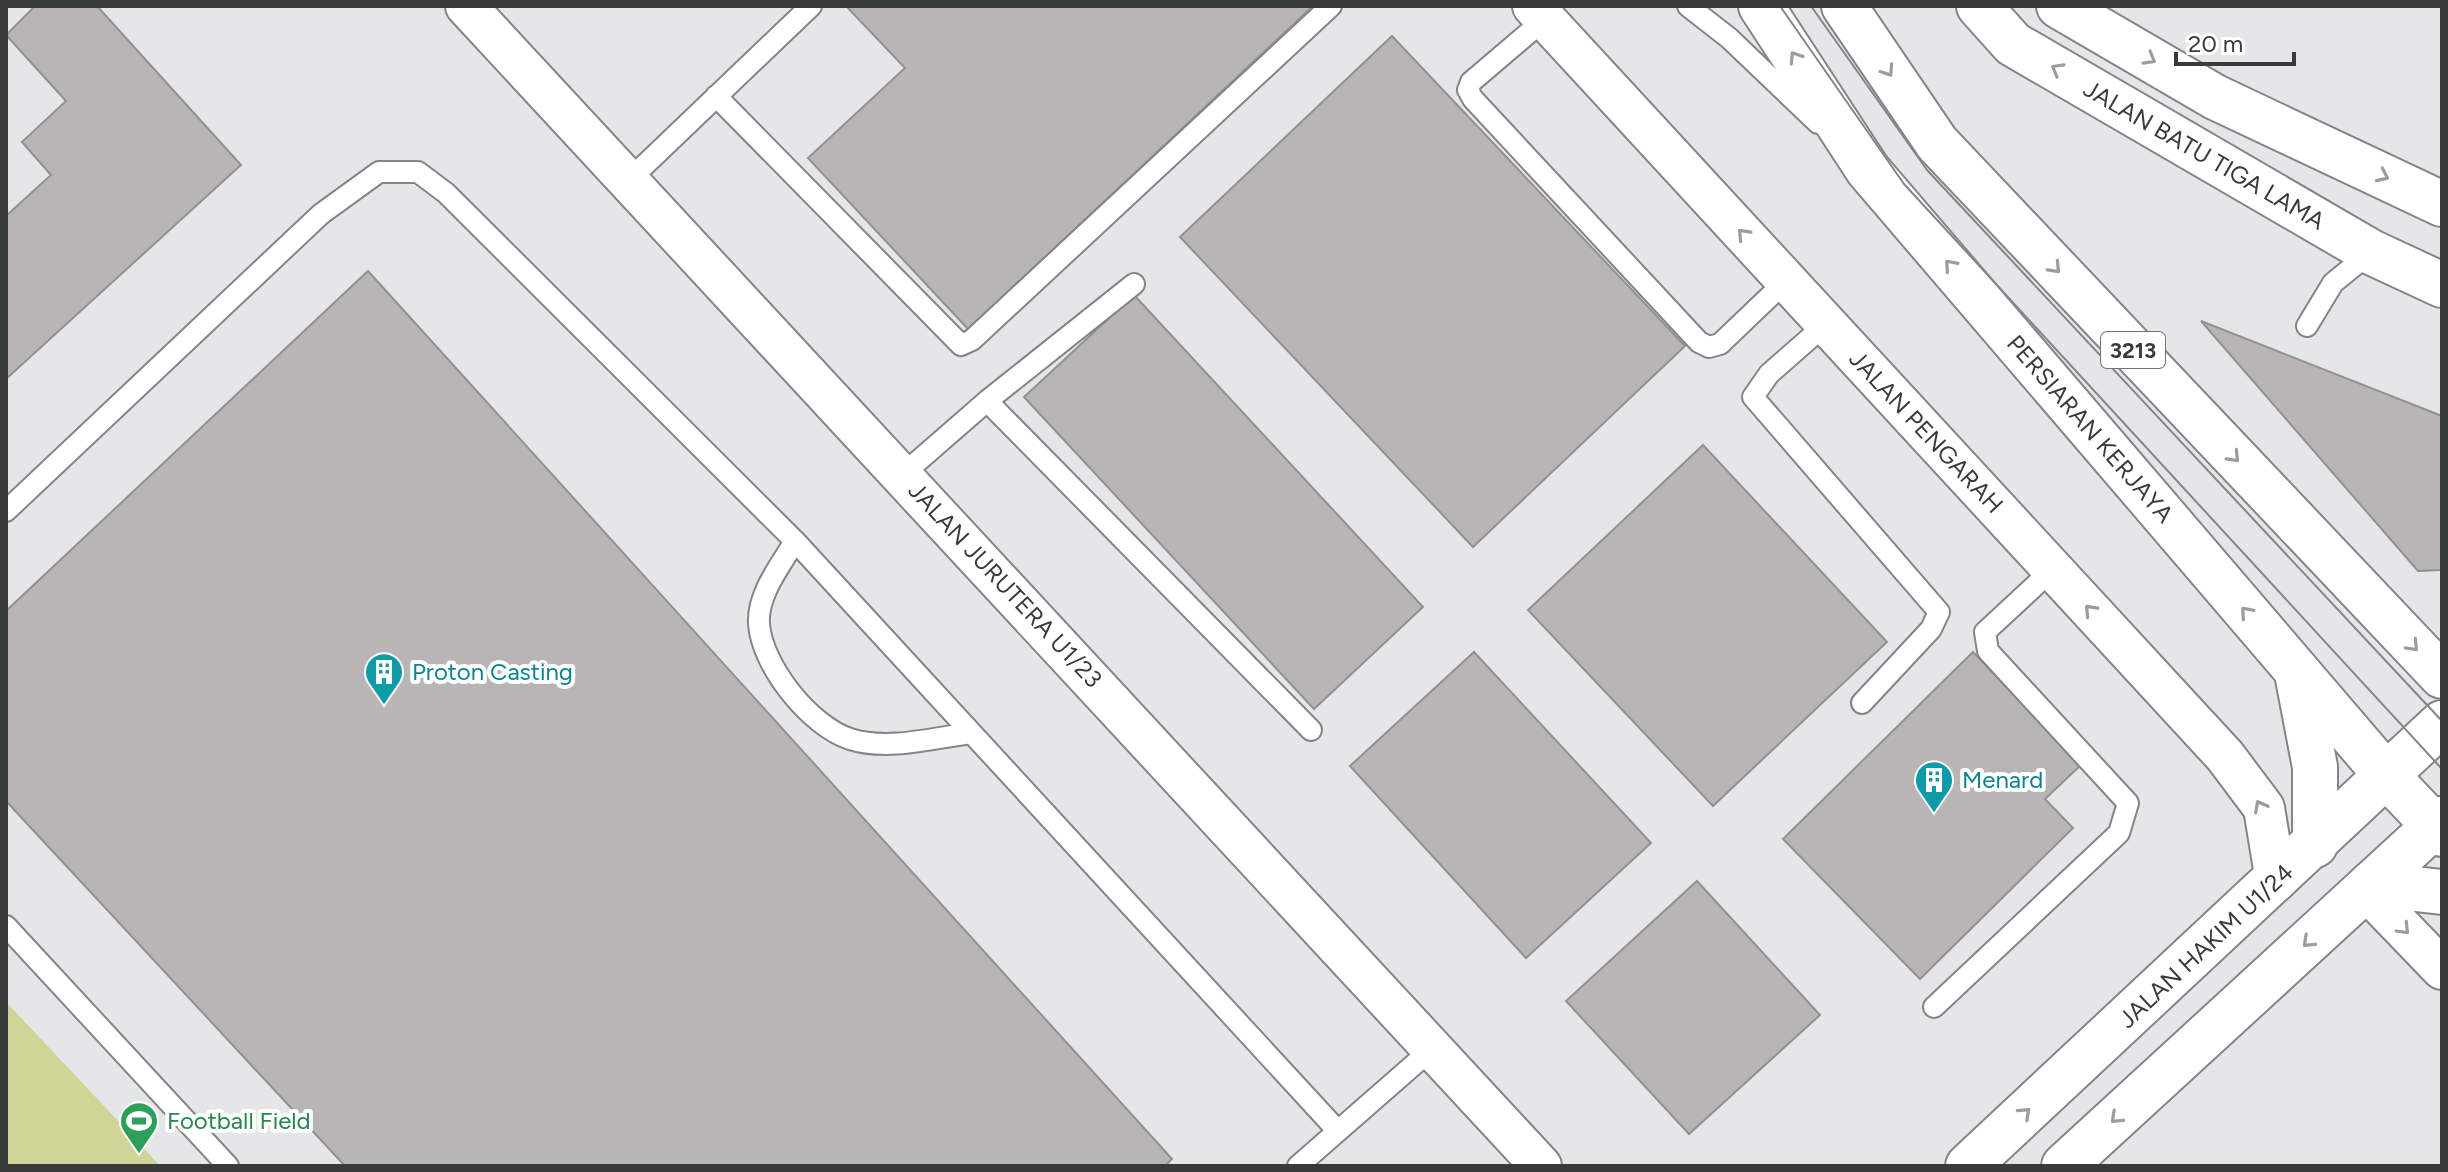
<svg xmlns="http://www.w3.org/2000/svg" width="2448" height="1172" viewBox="0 0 2448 1172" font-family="Figtree,sans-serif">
<rect width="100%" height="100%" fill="#e5e6e8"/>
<path fill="#d0d496" d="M6 1002 140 1144 160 1166H6Z"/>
<path fill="#b7b5b5" stroke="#939190" stroke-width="2" d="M35 6H97L241 165 6 379V216L51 175 22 142 66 101 6 35Z
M846 6H1313L968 329 808 158 905 68Z
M1392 36 1685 346 1473 547 1180 237Z
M368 271 1172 1159 1165 1166H345L6 801V611Z
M1134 295 1423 607 1314 709 1024 397Z
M2201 321 2442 416V570L2418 571Z
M1703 445 1887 642 1713 806 1528 610Z
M1474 652 1651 843 1526 958 1350 766Z
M1973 652 2082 764 2045 799 2073 828 1920 979 1783 839Z
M1697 881 1820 1015 1689 1134 1566 1001Z"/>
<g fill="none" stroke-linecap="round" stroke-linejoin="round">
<g stroke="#848586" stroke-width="24">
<path id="lane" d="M1688 6 1729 38 1818 123
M1545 19 1471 82 1468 90 1473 99 1699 342 1709 347 1720 344 1786 281
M716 96 961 345 972 340 1331 6
M628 181 811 6
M1826 324 1769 374 1753 397 1939 612 1931 629 1862 703
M2307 326 2333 283 2371 252
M987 401 1311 730
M902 475 987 401 1134 284
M6 511 321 214 379 172H418L446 193 795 541 1337 1130
M795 541C781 565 757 594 759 624 762 666 810 726 850 739 887 751 934 738 971 733
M6 926 228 1166
M1934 1007 2119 833 2128 803 1988 651 1985 632 2053 569
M1298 1166 1433 1048"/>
</g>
<g stroke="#848586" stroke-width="44">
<path id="street" d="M466 6 1541 1166
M1533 6 2225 756 2264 808 2276 881
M2365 889 2442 969"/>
</g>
<g stroke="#848586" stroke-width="48">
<path id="secondary" d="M1979 6 2013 44 2371 252 2442 285
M2059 6 2215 97 2442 204
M1968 1166 2442 723
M2064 1166 2442 819"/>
</g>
<g stroke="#848586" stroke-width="48">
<path id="primary" d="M1761 6 1868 170 2387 776 2442 834
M1844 6 1937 143 2442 676
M2297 673 2315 767V845
M2371 884 2442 892"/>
</g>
<use href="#lane" stroke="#fff" stroke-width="20"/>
<use href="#street" stroke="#fff" stroke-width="40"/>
<use href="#secondary" stroke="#fff" stroke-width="44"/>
<use href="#primary" stroke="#fff" stroke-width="44"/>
<path stroke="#848586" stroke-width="2" d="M1780 6 1904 184 2442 769
M1811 6 1927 170 2442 721"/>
</g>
<defs><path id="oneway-chevron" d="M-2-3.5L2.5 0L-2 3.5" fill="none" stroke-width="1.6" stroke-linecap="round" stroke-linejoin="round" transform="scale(2)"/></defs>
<g stroke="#9c9c9c">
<use href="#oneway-chevron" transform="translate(1795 57) rotate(-123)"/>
<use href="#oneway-chevron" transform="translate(2150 59) rotate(30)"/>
<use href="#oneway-chevron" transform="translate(2057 69) rotate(-150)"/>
<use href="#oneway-chevron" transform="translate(1888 71) rotate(56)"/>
<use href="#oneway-chevron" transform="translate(2383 176) rotate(25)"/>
<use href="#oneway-chevron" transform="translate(1743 234) rotate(-133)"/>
<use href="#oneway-chevron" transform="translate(1950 265) rotate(-131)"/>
<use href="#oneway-chevron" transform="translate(2055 268) rotate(47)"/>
<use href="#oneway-chevron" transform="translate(2234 457) rotate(47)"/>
<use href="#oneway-chevron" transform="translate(2090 610) rotate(-133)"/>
<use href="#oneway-chevron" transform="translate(2246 612) rotate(-131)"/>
<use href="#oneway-chevron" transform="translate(2413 646) rotate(47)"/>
<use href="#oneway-chevron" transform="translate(2260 806) rotate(-118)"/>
<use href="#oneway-chevron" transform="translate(2404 929) rotate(46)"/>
<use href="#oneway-chevron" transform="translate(2308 942) rotate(137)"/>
<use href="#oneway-chevron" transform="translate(2025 1113) rotate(-43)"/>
<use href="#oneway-chevron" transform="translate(2116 1118) rotate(137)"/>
</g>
<defs>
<g id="building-pin" transform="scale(2)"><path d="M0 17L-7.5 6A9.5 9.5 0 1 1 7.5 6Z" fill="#0f9aa8" stroke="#fff"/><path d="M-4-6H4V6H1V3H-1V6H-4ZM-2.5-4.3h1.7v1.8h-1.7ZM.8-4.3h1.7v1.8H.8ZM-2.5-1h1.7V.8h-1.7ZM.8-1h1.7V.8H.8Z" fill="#fff"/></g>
<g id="stadium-pin" transform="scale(2)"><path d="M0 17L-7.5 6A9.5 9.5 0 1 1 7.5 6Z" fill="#2e9e5b" stroke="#fff"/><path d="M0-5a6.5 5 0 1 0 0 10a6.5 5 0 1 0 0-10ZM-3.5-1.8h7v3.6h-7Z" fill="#fff"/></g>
</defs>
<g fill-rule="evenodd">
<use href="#building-pin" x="384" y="672"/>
<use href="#building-pin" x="1934" y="780"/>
<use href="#stadium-pin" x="139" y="1121"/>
</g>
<g text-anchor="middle" stroke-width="8" stroke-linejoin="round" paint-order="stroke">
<rect fill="#fff" stroke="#747575" stroke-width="2" x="2101" y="332" width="64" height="36" rx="6"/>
<g font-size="22" font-weight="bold" fill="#393a3a">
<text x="2133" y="358">3213</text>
</g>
<g font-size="24" fill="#393a3a" stroke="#fff">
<text transform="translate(2204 155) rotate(30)" y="8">JALAN BATU TIGA LAMA</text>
<text transform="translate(2090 429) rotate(49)" y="8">PERSIARAN KERJAYA</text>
<text transform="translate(1926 432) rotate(47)" y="8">JALAN PENGARAH</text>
<text transform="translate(1005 585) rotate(47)" y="8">JALAN JURUTERA U1/23</text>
<text transform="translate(2206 946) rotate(-43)" y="8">JALAN HAKIM U1/24</text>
</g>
<g font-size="24" fill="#0d838f" stroke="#fff" text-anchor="start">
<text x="412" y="680">Proton Casting</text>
<text x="1962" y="788">Menard</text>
</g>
<g font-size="24" fill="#27864d" stroke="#fff" text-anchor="start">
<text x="167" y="1129">Football Field</text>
</g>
</g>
<rect width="2448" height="1172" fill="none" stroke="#393a3a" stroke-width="16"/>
<path d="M2176 52v12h118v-12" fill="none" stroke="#393a3a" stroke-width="4"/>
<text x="2188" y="52" font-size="24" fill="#393a3a" stroke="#ffffff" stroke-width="6" paint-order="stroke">20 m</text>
</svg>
